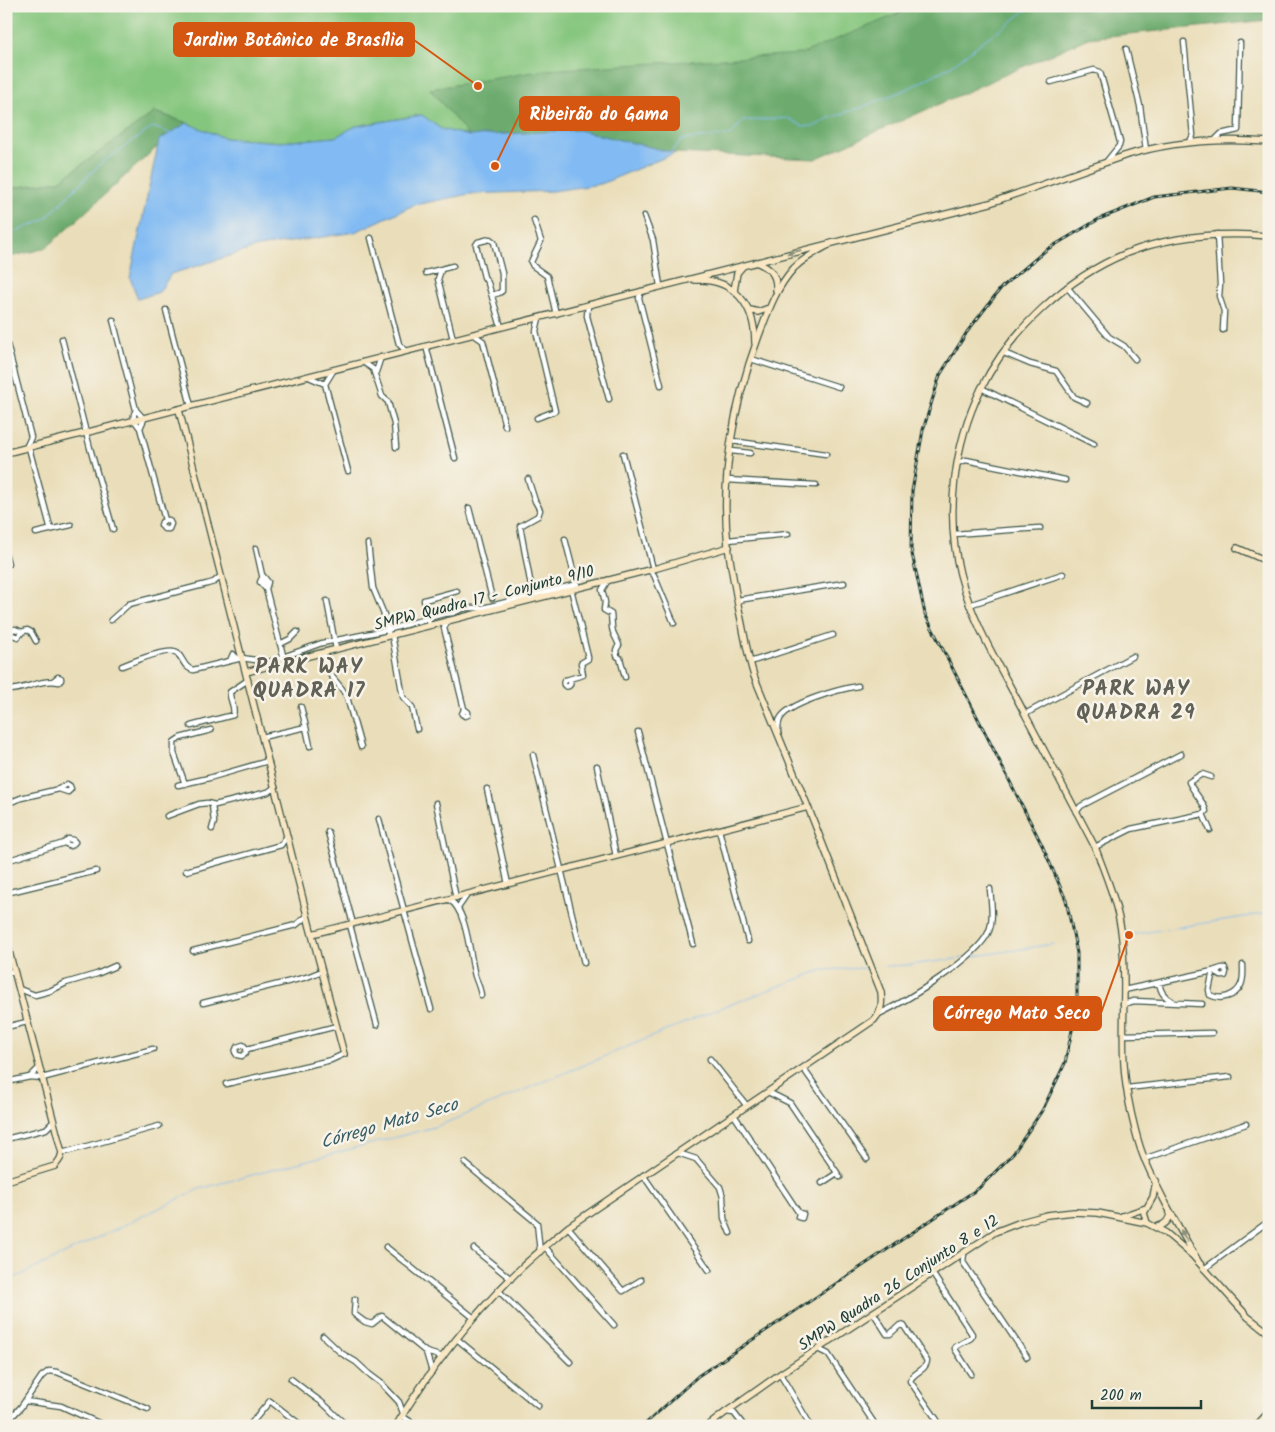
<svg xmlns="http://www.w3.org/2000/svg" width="1275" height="1432" viewBox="0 0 1275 1432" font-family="Kalam,sans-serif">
<rect width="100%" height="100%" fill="#f7f3e8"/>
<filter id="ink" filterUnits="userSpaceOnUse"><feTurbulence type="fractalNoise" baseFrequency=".02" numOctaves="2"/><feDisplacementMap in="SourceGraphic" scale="10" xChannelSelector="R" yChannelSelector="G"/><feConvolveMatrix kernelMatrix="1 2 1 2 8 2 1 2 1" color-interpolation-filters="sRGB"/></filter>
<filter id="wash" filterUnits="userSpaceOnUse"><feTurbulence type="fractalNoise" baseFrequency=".0096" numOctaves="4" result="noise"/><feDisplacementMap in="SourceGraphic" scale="20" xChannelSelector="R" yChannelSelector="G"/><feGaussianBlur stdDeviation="1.12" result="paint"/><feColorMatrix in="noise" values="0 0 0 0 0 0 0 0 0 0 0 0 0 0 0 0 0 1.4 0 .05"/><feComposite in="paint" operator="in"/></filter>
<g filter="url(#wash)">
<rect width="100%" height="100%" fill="#eadeba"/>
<path fill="#85c67e" stroke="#528259" d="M6 6H1181L1144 8 816 151 470 131 463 129 469 136 441 129 421 115 356 126 335 137 281 142 224 138 187 123 155 112 59 181 6 189Z"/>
<path fill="#6cab6d" stroke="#467450" d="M917 6H1269V20L1088 38 815 159 675 153 578 130 469 136 430 89 545 70 801 54Z
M155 112 187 123 158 146 46 248 6 258V189L59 181Z"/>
<path fill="#82bbf3" stroke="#507c94" d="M422 115 441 129 469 136 578 130 675 153 601 184 553 191 470 194 414 205 355 232 258 247 171 274 159 292 138 299 130 278 159 140 187 123 224 138 281 142 335 137 356 126Z"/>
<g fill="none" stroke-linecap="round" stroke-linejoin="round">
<path stroke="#82bbf3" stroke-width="1" d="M671 153 681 140 731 135 743 121 788 118 802 126H815L829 118 860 108 907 89 951 66 987 38 1003 28 1031 6
M6 243 10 234 44 220 101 163 153 127 172 134
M1129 935 1269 913
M970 957 1053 944
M885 966 909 965 963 958
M6 1282 199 1189 438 1126 713 1011 822 970 866 968"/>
</g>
</g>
<g filter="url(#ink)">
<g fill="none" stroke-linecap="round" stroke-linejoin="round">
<g stroke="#3d5548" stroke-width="7">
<path id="street" d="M1184 42 1193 135 1190 142
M1126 49 1140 106 1146 150
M1051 82 1094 70 1100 72 1120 142 1119 146 1107 161
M1215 140 1221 134 1238 130 1240 43
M644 216 653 240 660 286
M534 220 541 241 531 262 533 266 547 276 556 314
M1217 234 1220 284 1219 296 1224 311 1223 330
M371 238 399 344 406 351
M441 270 438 279 453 339
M426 273 453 266
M1067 287 1109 337 1124 346 1135 359
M641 291 639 298 661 385
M492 295 499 293 502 291V273L494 242 490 239 478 242 476 245 484 277 488 283 501 327
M588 305 587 316 609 399
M166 310 191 406
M113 320 136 410C131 417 135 422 140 428L165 520H169L171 524 169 529H164L161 525 162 522 165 520
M473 334 483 341 505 426
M62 339 90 448 113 529
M6 340 31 437 26 448
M426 346 455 458
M1004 353 1030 364 1056 371 1074 397 1087 403
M751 359 839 387
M363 362 373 369 382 396 388 402 394 424 396 447
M376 372 381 357
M309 377 325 384 348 471
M325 384 333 371
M981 388 1094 444
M136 410 144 419 140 428
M537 418 555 411 536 331 539 318
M732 441 826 454
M29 448 51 530
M731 451 750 453
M623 454 653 569
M958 463 966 460 1065 480
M528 479 535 501 540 510 538 516 520 526 533 597
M727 480 816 485
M469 508 492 598
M36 533 71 525
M954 534 1040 528
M565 539 577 586
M728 540 788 534
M368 544 373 588 385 617 388 632
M256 548 262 575 263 576 266 589 260 582 263 576
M6 556 8 564
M649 570 654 575 674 623
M263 576 268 582 266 589 284 659
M608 580 602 590 605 602 604 610 611 614C612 621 611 626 613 632 615 637 617 640 619 645L616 650 617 656 620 658 625 677
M738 600 844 583
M327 601 336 649
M969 605 1063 574
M111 620 129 604 207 584 214 582 221 576
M448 620 444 628 464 709
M429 625 424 600 457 591
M10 634 12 630 15 629 22 632
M6 635 10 634 18 637 22 632 27 630 31 632 36 641
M392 635 403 697 412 707 417 729
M280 644 290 639 297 632
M323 652 329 673 342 689 347 697 361 747
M230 661 233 654 238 659
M750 662 833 635
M122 666C132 662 169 647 177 653 184 659 183 667 193 670L242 658 269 662 322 643 387 630 443 614 453 613 465 608H483L577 584
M569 679 583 675 581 663 588 659V657L571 589
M563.5 683a3.5 3.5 0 1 1 7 0a3.5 3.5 0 1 1-7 0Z
M6 690C24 691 41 678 59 682L61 680V678L58 677 53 681
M464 709 468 712V715L465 716 462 714Z
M1025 714 1133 656
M191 726 233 715C236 707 229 700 230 692L248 680
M306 727 310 746
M778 731C778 727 778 723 780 719 788 703 840 689 858 686
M638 732 693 944
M262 737 306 727 301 707
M533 755 584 963
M597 766 616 856
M185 784 174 753V742L180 738 211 730
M178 785 209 778 268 761
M487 789 508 884
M436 803 456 898
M6 804 21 798 59 789 68 792 71 789 70 786 67 784 59 789
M1076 812 1081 806 1181 754
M1203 814 1206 811C1204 802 1193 792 1189 782L1202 774 1211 777
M167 816 199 804 207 803 215 805 268 792 275 787
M379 819 431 1009
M212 829 214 822 212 805
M719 830 748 941
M328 832 353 924
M64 843 68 839 73 840 75 842
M1095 847 1131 829 1203 814 1210 830
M6 861 64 843 71 846 75 842
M186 871 281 845 287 836
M6 893 96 871
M449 900C467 908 470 958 475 976 477 982 480 988 481 995
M458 908 467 895
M350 925 377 1025
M193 951 296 925 307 916
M6 971 15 973
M1213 971 1209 990 1210 995C1221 1001 1236 996 1241 985 1244 978 1243 971 1243 965
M1159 983C1161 992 1163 996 1172 1001
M19 989 35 995 50 991 66 983 97 974 115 966
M1124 990 1213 971 1222 968H1225L1226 972 1225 976H1221L1218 974 1216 970
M203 1003 307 977 322 971
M1123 1004 1134 1001 1202 1004
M879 1014C906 1001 978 958 989 931 994 918 991 902 990 889
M6 1027 27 1022
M1123 1035 1212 1033
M247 1049 243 1045 237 1047 235 1052 237 1055 242 1056 245 1054 247 1049 337 1026
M710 1059 747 1106
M803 1068 867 1159
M30 1077 39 1068
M6 1082 30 1077 42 1078 153 1049
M226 1084 331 1060 344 1054
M1127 1088 1230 1077
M768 1092 790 1103 840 1177
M734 1115 799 1213 803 1214 802 1218 798 1217 799 1213
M6 1139 46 1129 53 1122
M62 1153 159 1126
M678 1153 696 1159 720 1187 723 1197 724 1218 730 1233
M1144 1159 1246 1124
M465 1163 537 1223 540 1252
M643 1175 709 1270
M822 1183 837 1173
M568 1227 623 1291 641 1280
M386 1247 474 1318
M545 1247 614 1325
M474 1249 511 1279
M964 1253 963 1262 1027 1357
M1204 1269 1269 1221
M932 1273 972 1334 971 1338 955 1347V1349L971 1374
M499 1291 570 1362
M355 1299 354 1314 365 1322 372 1324 382 1316 426 1352 443 1357
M873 1312 887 1334H890L900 1325 904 1326 927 1361C926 1371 913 1372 910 1381L937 1420
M323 1336 341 1353 356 1362 369 1374 381 1383 399 1402 403 1413
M457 1339 538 1406
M818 1349 828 1354 876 1426
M426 1352 432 1372
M780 1374 811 1426
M291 1379C301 1387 310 1394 320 1401 331 1409 336 1418 348 1426
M25 1401 61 1406 105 1426
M726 1412 734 1413 744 1426
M402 1416 417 1426
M6 1423 21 1407 42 1376 49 1371 57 1372 148 1409
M249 1426 270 1401 302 1426"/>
</g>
<g stroke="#3d5548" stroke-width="8">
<path id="secondary" d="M756 262C770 268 777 274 776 290
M695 280C735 278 755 306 755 343
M734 291 737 273 743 266
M750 310 758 312 769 308
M179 410 310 927 344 1054
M6 453 990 203 1124 156C1171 141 1219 138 1269 142
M1237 548 1269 562
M246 672 657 568 729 547
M312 934 808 807
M6 940 62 1153 60 1159 55 1166 6 1181
M1122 1216 1146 1208
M1147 1223 1144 1213 1153 1197 1156 1181
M1157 1227C1165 1225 1170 1221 1170 1212
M1198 1261C1179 1228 1160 1195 1145 1160 1138 1145 1131 1114 1128 1097 1118 1045 1128 991 1122 938 1119 907 1106 876 1095 847 1072 803 1049 759 1026 716 1002 670 973 625 960 574 945 514 954 444 981 389 1010 330 1068 277 1127 253 1173 235 1221 232 1269 236
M396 1426C430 1368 474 1314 522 1267 537 1253 553 1240 568 1227L874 1020C882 1011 882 1003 881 992L808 807 754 676C747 654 744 632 739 610 735 589 731 567 728 546 720 477 734 403 758 338 768 312 775 289 794 268 805 257 818 251 832 243
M708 1426 726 1412 780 1374 995 1232 1021 1222 1047 1215 1074 1212 1098 1213 1147 1223 1166 1233 1193 1256 1248 1317 1269 1333
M1256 1426 1269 1412"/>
</g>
<use href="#street" stroke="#fff" stroke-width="4.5"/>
<use href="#secondary" stroke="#f9e7c3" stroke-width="5.5"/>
<g stroke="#1f3d34" stroke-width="3">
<path id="rail" d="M643 1426 698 1376 979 1188 1013 1154 1043 1109 1065 1063 1077 1007V953L1066 900 1042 845 925 614 911 549 912 491 923 430 940 375 967 332 1001 288 1046 250 1099 219 1154 197 1232 188 1269 192"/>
</g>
<use href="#rail" stroke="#f7f3e8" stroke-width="1" stroke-dasharray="4" stroke-linecap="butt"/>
</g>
<defs><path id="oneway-solid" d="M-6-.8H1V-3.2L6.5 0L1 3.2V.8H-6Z" transform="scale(1.25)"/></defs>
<g fill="#8c927c">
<use href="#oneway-solid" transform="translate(794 252) rotate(165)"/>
<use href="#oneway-solid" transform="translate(1184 1236) rotate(-118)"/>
</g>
</g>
<g text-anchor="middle" stroke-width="5" stroke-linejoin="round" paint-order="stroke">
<g font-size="16" fill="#1f3d34" stroke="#f7f3e8">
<text transform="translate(484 597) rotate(-14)" y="6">SMPW Quadra 17 - Conjunto 9/10</text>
<text transform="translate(898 1282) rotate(-33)" y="6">SMPW Quadra 26 Conjunto 8 e 12</text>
</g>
<g font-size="18" font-style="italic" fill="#385c64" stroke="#f7f3e8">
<text transform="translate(389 1123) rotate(-16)" y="6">Córrego Mato Seco</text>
</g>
<g font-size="21" font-weight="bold" letter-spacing="1" fill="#626157" stroke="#f7f3e8">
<text x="309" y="673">PARK WAY<tspan x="309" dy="24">QUADRA 17</tspan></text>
<text x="1136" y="695">PARK WAY<tspan x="1136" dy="24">QUADRA 29</tspan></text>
</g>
</g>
<path fill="none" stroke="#d45610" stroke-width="2" d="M478 86L414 40M495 166L520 114M1129 935L1101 1013"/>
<g fill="#d45610" stroke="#f7f3e8" stroke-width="2">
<circle cx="478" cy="86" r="5"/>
<circle cx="495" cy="166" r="5"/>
<circle cx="1129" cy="935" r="5"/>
</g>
<g fill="#d45610" stroke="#d45610" stroke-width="2">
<rect x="174" y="23" width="240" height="33" rx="5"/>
<rect x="520" y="97" width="159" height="33" rx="5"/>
<rect x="934" y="997" width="167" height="33" rx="5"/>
</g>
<g font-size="18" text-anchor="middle" font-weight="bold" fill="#fff">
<text x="294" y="46">Jardim Botânico de Brasília</text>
<text x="599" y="120">Ribeirão do Gama</text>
<text x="1017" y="1019">Córrego Mato Seco</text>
</g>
<rect width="1275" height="1432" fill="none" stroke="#f7f3e8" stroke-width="25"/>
<path d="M1092 1400v8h109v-8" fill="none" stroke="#1f3d34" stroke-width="2.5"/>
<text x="1100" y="1400" font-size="15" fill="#1f3d34" stroke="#f7f3e8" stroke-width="4" paint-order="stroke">200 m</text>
</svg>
